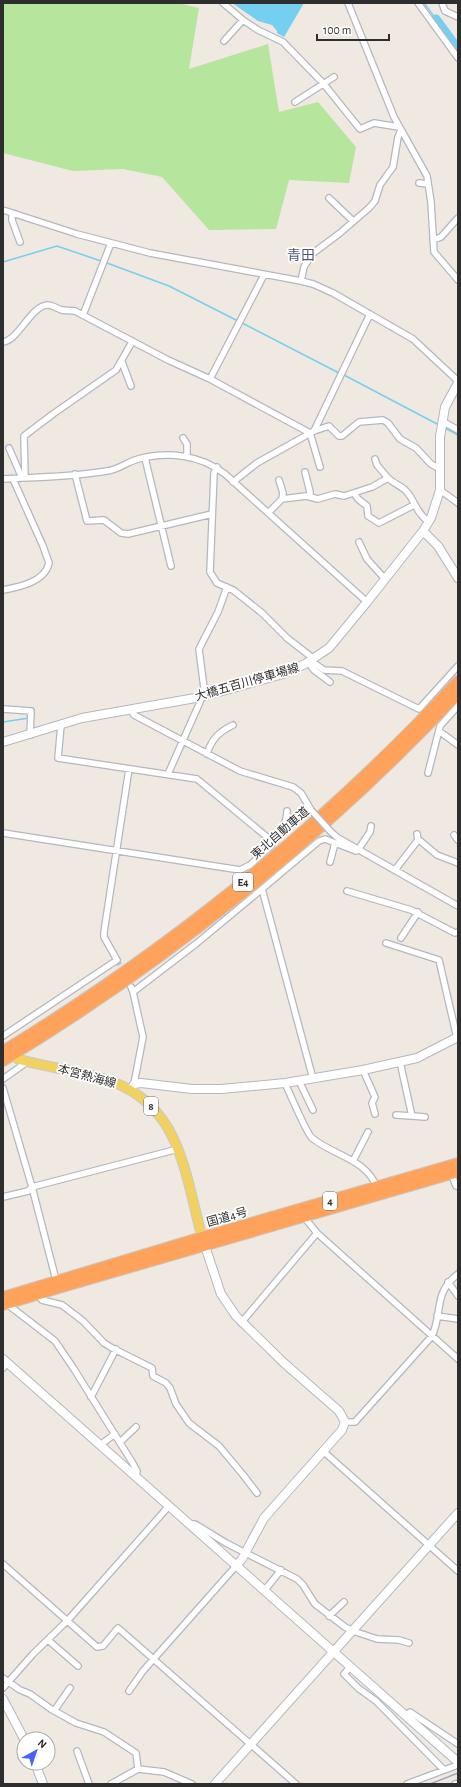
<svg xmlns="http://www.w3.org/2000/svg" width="461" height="1787" viewBox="0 0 461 1787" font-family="'Alegreya Sans','Noto Sans JP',sans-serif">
<rect width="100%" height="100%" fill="#efe9e1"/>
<path fill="#b6e59e" d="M3 3H179L199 8 189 69 268 44 279 112 318 102 356 147 349 183 289 180 276 229 209 230 162 177 123 169 73 171 3 153Z"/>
<path fill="#75cff0" d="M232 3H304L284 37 277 33V31L272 25 258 21Z"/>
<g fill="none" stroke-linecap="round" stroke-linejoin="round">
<path stroke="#75cff0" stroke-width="1.5" d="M424 3 436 19
M3 262 57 246 101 261
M107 263 169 286 238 321
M242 323 339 373
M344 375 439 425
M445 428 458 435
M3 722 29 718"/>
<path stroke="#75cff0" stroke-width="9" d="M436 19 458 49"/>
<path stroke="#c8c4bd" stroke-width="5.5" stroke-dasharray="5.5 3" stroke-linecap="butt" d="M117 960 124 974"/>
<g stroke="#b4b7c1" stroke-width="8">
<path id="street" d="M223 3 243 20 258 30 283 42 323 83 360 129 374 123 399 127
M348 3 394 117 427 176 431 202 434 252 458 280
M418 3 458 58
M442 3 445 11 458 17
M224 41 243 20
M295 102 334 77
M419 183 428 184
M329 198 353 221
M3 210 77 234 150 253 301 281 313 284 333 293 413 339 458 381
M12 213V220L20 242
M433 240 441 237 458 218
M301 281 304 267 312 254 340 233 369 208 375 201 380 185 393 167 398 137 401 130
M83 315 111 243
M3 342C19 340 31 305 48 305 53 305 57 309 62 310 66 311 71 310 75 311L168 360 210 379 310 433 320 467
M122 362 131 386
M210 379 264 275
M442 421 458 430
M314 431 329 426 339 436H342L359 422 383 420 388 423 400 439 416 448 431 464 440 469
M183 438 187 444V457
M9 448 22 478
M145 458 171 566
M375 459 377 465 388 478
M217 467 214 473 210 572 217 583 233 590 242 597 262 613 287 638 314 659
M305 472 310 492V497
M75 474 87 521 104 520 121 533 128 534 212 514
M25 478 24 436 53 414 116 370 132 342
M3 479C37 477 73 477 107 471 118 470 127 462 138 459 168 451 201 455 225 474L367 602
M279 480 283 493 282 499
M233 482 257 463 314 431 370 314
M440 490 458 503
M354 493 358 499 367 506 368 516 379 523 414 505
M268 513 282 499 306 496 318 499 335 494 344 496 372 487 388 478C393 483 403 487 406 491 415 500 415 512 429 522
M359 542 367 559 385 579
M3 590C19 587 45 582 49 563L43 546 13 479
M311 661 324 670 342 671 419 709 458 666
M308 662 314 670 330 682
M205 696 199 649 218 612 227 587
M3 709 31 711 30 735
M130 709 134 715 240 771 293 787 301 793 311 810
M439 731 458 745
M207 754C212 738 219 732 233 725
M428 773 440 726 458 706
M168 774 200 702 201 697
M331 832 338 838 458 906
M3 833 240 870 250 865 271 846 273 842 197 779 58 758 61 725
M454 835 458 840
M418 839 437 855 458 863
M273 842C281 836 287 820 287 811
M330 862 335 843
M395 870 418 840 417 834
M347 891 411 910 455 933 458 932
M401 938 418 912
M386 943 439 960 457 1038
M131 987 133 992 143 1037 134 1084
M133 992 197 943 262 889
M3 1036 117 960 104 937V932L129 769
M400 1062 412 1116 425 1117
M363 1070 375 1097 372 1103 375 1114
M3 1079 27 1062
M313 1079 262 889 319 841 325 839 356 851 358 850 370 832 371 826
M299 1081 313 1110
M285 1083C289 1092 307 1134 312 1138 334 1156 367 1159 377 1188
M3 1088 32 1187 56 1280
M396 1115 412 1116
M353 1161 368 1132
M451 1173 456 1186H458
M3 1197 28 1191 32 1187 178 1149
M304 1217 317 1233 458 1359
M448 1282 458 1296
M38 1294 42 1300 62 1305 66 1308 83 1321 104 1343 112 1348 152 1368 153 1376 166 1383 170 1388 176 1404 189 1423 219 1446 244 1476 257 1493
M7 1304 55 1341 74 1369 132 1462 137 1471 136 1477
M437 1316 458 1319
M241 1323 317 1233
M3 1368 7 1363
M91 1397 116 1349
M345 1422H355L432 1336C443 1312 433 1293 458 1274
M120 1442 136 1427
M100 1445 115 1434
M323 1451 458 1571
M190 1524H195L226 1543 297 1579 303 1585 315 1604 345 1627 353 1631 377 1639 399 1640 409 1643
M3 1564 97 1647 103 1646 118 1628 296 1784
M264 1591 281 1570
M329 1616 344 1602
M48 1640 78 1666
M350 1667 344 1674 358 1688 376 1701 444 1770
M3 1678 20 1690 30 1694 51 1709 76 1723 104 1732 136 1753 138 1769 111 1784
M3 1688 33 1654 68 1620 169 1506
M129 1691 143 1671 236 1566
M54 1711 70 1688
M405 1715 410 1712 458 1744
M77 1751 89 1784
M138 1769 164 1772 192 1784
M407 1784 455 1766
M455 1784 458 1783"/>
</g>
<g stroke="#b4b7c1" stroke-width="10">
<path id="secondary" d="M423 531 438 546 458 578
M3 742 82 718 201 697 283 674 305 664 329 648 367 602 423 531 431 518 440 490V437L445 407 458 383
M131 1090 134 1084 141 1083 192 1089H221L285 1083 363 1070 417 1058 458 1037
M203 1240 221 1294 236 1316 284 1363 339 1411 345 1422 342 1430 264 1518 242 1559 236 1566
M3 1359 458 1762
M3 1699 24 1739
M35 1763 43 1784
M215 1784 458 1513"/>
</g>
<g stroke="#c9c9c9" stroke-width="11">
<path id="primary" d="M18 1059C45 1067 74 1070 101 1078 180 1100 184 1170 202 1237"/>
</g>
<g stroke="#c9c9c9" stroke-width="12">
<path id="highway" d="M3 1051C170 949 324 825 458 681
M3 1061C168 961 326 835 458 694
M3 1297 202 1237 458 1163
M3 1305 59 1288 458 1172"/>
</g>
<use href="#street" stroke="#fff" stroke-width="5.5"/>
<use href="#secondary" stroke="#fff" stroke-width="8"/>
<use href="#primary" stroke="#f2d163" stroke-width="9"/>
<use href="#highway" stroke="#ffa35c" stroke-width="10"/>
<path stroke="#a3a6b8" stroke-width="1.5" d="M430 1784 458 1773"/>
<g stroke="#b4b7c1" stroke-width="8" stroke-linecap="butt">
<path id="street-bridge" d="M311 810 331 832"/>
</g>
<use href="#street-bridge" stroke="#fff" stroke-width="5.5"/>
</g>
<g text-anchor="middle" stroke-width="3.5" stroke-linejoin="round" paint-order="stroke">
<g fill="#fff" stroke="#6d6d6d" stroke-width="1">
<rect x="233" y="873" width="20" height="18" rx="3"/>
<rect x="144" y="1097" width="14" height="18" rx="3"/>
<rect x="323" y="1192" width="14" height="18" rx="3"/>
</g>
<g font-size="11" font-weight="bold" fill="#2e2e2e">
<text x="243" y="886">E4</text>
<text x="151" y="1110">8</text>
<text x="330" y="1205">4</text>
</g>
<g font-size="12" fill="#2e2e2e" stroke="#fff">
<text transform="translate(247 682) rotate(-16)" y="4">大橋五百川停車場線</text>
<text transform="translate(280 833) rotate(-41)" y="4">東北自動車道</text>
<text transform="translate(87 1076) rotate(15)" y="4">本宮熱海線</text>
<text transform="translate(227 1217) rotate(-16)" y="4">国道4号</text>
</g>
<g font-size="14" fill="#4d5680" stroke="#fff">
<text x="301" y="260">青田</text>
</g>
</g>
<rect width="461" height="1787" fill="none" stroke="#2e2e2e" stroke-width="8"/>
<g transform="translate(36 1751) rotate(40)"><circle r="19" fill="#ffffff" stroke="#ababab"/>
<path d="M0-3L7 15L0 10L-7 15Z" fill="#4264fb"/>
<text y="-6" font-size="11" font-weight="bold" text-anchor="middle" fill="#2e2e2e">N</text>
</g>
<path d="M317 34v6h72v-6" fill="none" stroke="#2e2e2e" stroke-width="2"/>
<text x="323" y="34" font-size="12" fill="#2e2e2e" stroke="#ffffff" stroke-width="3" paint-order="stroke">100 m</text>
</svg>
